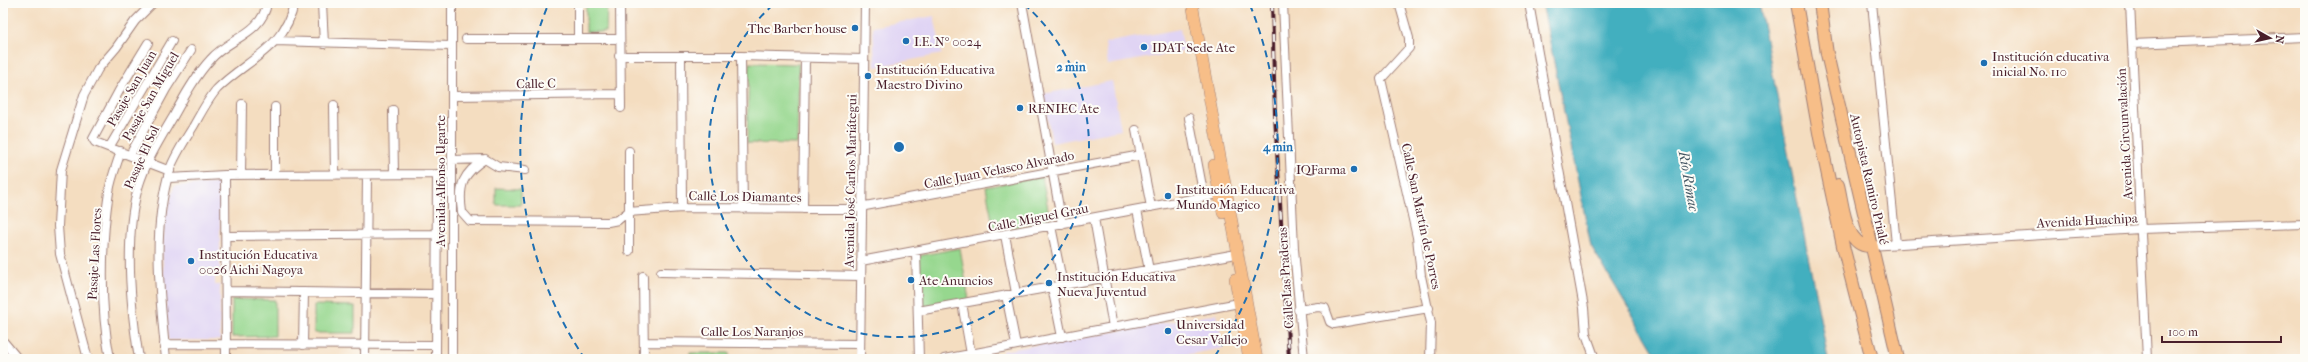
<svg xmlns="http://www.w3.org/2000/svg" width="2308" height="362" viewBox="0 0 2308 362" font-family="'IM FELL French Canon',serif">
<rect width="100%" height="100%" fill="#fdfcf7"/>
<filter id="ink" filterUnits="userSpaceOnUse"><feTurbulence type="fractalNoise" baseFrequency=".025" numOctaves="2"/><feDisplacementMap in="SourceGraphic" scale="8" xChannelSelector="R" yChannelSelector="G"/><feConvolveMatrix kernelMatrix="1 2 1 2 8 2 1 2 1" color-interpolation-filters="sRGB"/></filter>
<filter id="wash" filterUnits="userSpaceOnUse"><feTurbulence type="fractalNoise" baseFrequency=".012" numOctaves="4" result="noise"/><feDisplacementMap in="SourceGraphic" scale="16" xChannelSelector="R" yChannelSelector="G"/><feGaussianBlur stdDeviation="0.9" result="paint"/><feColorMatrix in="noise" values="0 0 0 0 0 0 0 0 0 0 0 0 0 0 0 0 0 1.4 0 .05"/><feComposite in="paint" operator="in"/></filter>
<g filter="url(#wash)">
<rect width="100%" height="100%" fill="#f4ddc0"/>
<path fill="#e0d4f4" d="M934 16 942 54 875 67 873 27Z
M1180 29 1184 51 1108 65 1105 43Z
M1112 81 1121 130 1052 143 1043 94Z
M220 183V272H216V276L215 277V285H220V340H168L162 250 165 218 174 186Z
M1217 314 1223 348 1163 359H1156L1155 355 1132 359H1003L1002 351Z"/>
<path fill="#96d78e" stroke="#707b5c" d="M586 3H607L606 32H586Z
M749 63 799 64 797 144 747 143Z
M1042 176 1050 220 994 231 986 187Z
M496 188 521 189V205H496Z
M960 248 969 300 920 308 918 256Z
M232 299 275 300V336L232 337Z
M314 305 355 306V333H314Z
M690 353H729V359H690Z"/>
<path fill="#42afbf" stroke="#466775" d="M1542 3H1759L1828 359H1659L1591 246Z"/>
</g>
<g filter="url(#ink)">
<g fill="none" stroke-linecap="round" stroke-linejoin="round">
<g stroke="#9f7e76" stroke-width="10">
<path id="minor" d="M322 3 324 44
M452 3V359
M620 3 621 108
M1022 3 1062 224
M1283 3 1294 249 1304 359
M1399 3 1409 38V48L1381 79 1417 237 1421 276 1431 323 1430 359
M1529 3 1584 308 1586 334 1595 359
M1872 3 1896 244
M2130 3 2147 359
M466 39H619
M578 39V3
M275 41 452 46
M148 43 120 89 93 139 95 142 170 171
M2132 44 2305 37
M619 56H741L864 59
M681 56 682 208
M741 56 743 209
M452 96 620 94
M334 105 335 175
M393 110 394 174
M1189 118 1204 197
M1136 130 1151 207
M110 146 172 41
M629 151V251
M130 155 166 89 191 50
M485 159C463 173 458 185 462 212L470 221 608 222 618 220 628 212
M452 160 485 159 498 167 525 170
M225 175 226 359
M241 175 242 104
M275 175V107
M169 178 225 175 452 174
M803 209 805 58
M1137 210 1149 270
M628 212 682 208 849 209 1141 155
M1094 218 1113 327
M1051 226 1063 285
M1005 235 1016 293
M226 236 436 234
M1870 246 2140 229 2305 224
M916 252 919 359
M861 261 1219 194
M661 272 861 276
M643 276 644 359
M1052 287 1062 337
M226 291 436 294
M1006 295 1016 345
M962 303 971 354
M1298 310 1318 307 1325 308 1330 322 1334 324 1429 308
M918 311 1231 255
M3 341 18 359
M644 342 860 344
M164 344 436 345
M303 345 304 292
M88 359 60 254 58 226 61 170 84 95 98 69 116 48 135 21 153 3
M110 359C100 308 101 243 109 192 111 178 117 164 121 151
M139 359C131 309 124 237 138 188 145 163 160 139 173 117 184 97 196 75 211 59 228 39 263 33 267 3
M166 359C160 296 151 231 170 169 175 155 185 140 193 127 200 115 208 99 217 89 246 60 286 48 294 3
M365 359 367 175
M436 359 437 174
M860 359 865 3
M944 359 1239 303"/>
</g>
<g stroke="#9f7e76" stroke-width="12">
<path id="major" d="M1192 3 1257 359
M1214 165 1223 213
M1235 279 1249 359"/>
</g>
<g stroke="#9f7e76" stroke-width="14">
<path id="highway" d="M1796 3 1820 138 1843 246 1872 359
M1820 3 1827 54 1898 359
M1838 185C1843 204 1845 247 1870 246"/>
</g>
<use href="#minor" stroke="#fff" stroke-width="8"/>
<use href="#major" stroke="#f7be88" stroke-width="11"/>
<use href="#highway" stroke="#f7be88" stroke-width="12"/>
<g stroke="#4a1f2b" stroke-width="4">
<path id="rail" d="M1272 3 1275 116 1289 359"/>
</g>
<use href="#rail" stroke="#fdfcf7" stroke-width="2.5" stroke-dasharray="8" stroke-linecap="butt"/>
</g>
</g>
<g fill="none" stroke="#1f6fb2" stroke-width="2" stroke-dasharray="7 5">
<path d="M1024 4A190 190 0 1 1 774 4"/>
<path d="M585 359A379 379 0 0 1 548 5M1250 5A379 379 0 0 1 1213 359"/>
</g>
<g fill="#1f6fb2" stroke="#fdfcf7" stroke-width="1.5">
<circle cx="855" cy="28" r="4"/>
<circle cx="906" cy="41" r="4"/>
<circle cx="1144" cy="47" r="4"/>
<circle cx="1984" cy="63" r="4"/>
<circle cx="868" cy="76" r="4"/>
<circle cx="1020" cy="108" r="4"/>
<circle cx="1354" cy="169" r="4"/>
<circle cx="1168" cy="196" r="4"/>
<circle cx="191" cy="261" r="4"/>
<circle cx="911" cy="280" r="4"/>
<circle cx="1049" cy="283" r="4"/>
<circle cx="1168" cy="331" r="4"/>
</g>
<g text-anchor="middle" stroke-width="4" stroke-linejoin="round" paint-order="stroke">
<g font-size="13" fill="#4a1f2b" stroke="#fdfcf7" text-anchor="start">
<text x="847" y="33" text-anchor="end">The Barber house</text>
<text x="914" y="46">I.E. N° 0024</text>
<text x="1152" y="52">IDAT Sede Ate</text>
<text x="1992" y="61">Institución educativa<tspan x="1992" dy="15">inicial No. 110</tspan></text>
<text x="876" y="74">Institución Educativa<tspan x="876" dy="15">Maestro Divino</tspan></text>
<text x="1028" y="113">RENIEC Ate</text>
<text x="1346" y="174" text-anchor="end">IQFarma</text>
<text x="1176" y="194">Institución Educativa<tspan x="1176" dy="15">Mundo Magico</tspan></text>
<text x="199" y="259">Institución Educativa<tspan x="199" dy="15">0026 Aichi Nagoya</tspan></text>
<text x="1057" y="281">Institución Educativa<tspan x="1057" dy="15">Nueva Juventud</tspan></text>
<text x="919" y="285">Ate Anuncios</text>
<text x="1176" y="329">Universidad<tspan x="1176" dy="15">Cesar Vallejo</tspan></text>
</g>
<g font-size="13" fill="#4a1f2b" stroke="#fdfcf7">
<text transform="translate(536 83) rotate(-1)" y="5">Calle C</text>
<text transform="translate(131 88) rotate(-60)" y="5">Pasaje San Juan</text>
<text transform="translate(150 96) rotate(-60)" y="5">Pasaje San Miguel</text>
<text transform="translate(2124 134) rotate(-93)" y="5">Avenida Circunvalación</text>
<text transform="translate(141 157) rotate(-66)" y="5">Pasaje El Sol</text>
<text transform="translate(999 169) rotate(-11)" y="5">Calle Juan Velasco Alvarado</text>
<text transform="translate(1870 179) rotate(77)" y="5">Autopista Ramiro Prialé</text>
<text transform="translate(440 181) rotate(-90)" y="5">Avenida Alfonso Ugarte</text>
<text transform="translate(850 181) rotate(-89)" y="5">Avenida José Carlos Mariátegui</text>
<text transform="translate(745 196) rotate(1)" y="5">Calle Los Diamantes</text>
<text transform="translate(1422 216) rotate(78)" y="5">Calle San Martín de Porres</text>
<text transform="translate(1038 217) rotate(-11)" y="5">Calle Miguel Grau</text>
<text transform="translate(2087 220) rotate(-3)" y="5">Avenida Huachipa</text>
<text transform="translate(94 254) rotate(-87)" y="5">Pasaje Las Flores</text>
<text transform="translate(1285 278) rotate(-94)" y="5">Calle Las Praderas</text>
<text x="752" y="336">Calle Los Naranjos</text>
</g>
<g font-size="14" font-style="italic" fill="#475966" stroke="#fdfcf7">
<text transform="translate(1689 181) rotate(80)" y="5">Río Rímac</text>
</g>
</g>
<circle cx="899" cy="147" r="6" fill="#1f6fb2" stroke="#fdfcf7" stroke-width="2"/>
<g font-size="12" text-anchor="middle" font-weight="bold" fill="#1f6fb2" stroke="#fdfcf7" stroke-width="4" stroke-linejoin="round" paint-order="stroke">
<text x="1071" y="71">2 min</text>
<text x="1278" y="151">4 min</text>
</g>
<rect width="2308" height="362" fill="none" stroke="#fdfcf7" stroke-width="16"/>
<g transform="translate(2270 38) rotate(98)" stroke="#fdfcf7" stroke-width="3" paint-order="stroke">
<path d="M0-3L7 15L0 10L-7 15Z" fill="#4a1f2b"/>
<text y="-6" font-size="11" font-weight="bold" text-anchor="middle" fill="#4a1f2b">N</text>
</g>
<path d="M2162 336v6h119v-6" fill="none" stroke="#4a1f2b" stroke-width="2"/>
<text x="2168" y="336" font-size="12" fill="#4a1f2b" stroke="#fdfcf7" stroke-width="3" paint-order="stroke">100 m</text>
</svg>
